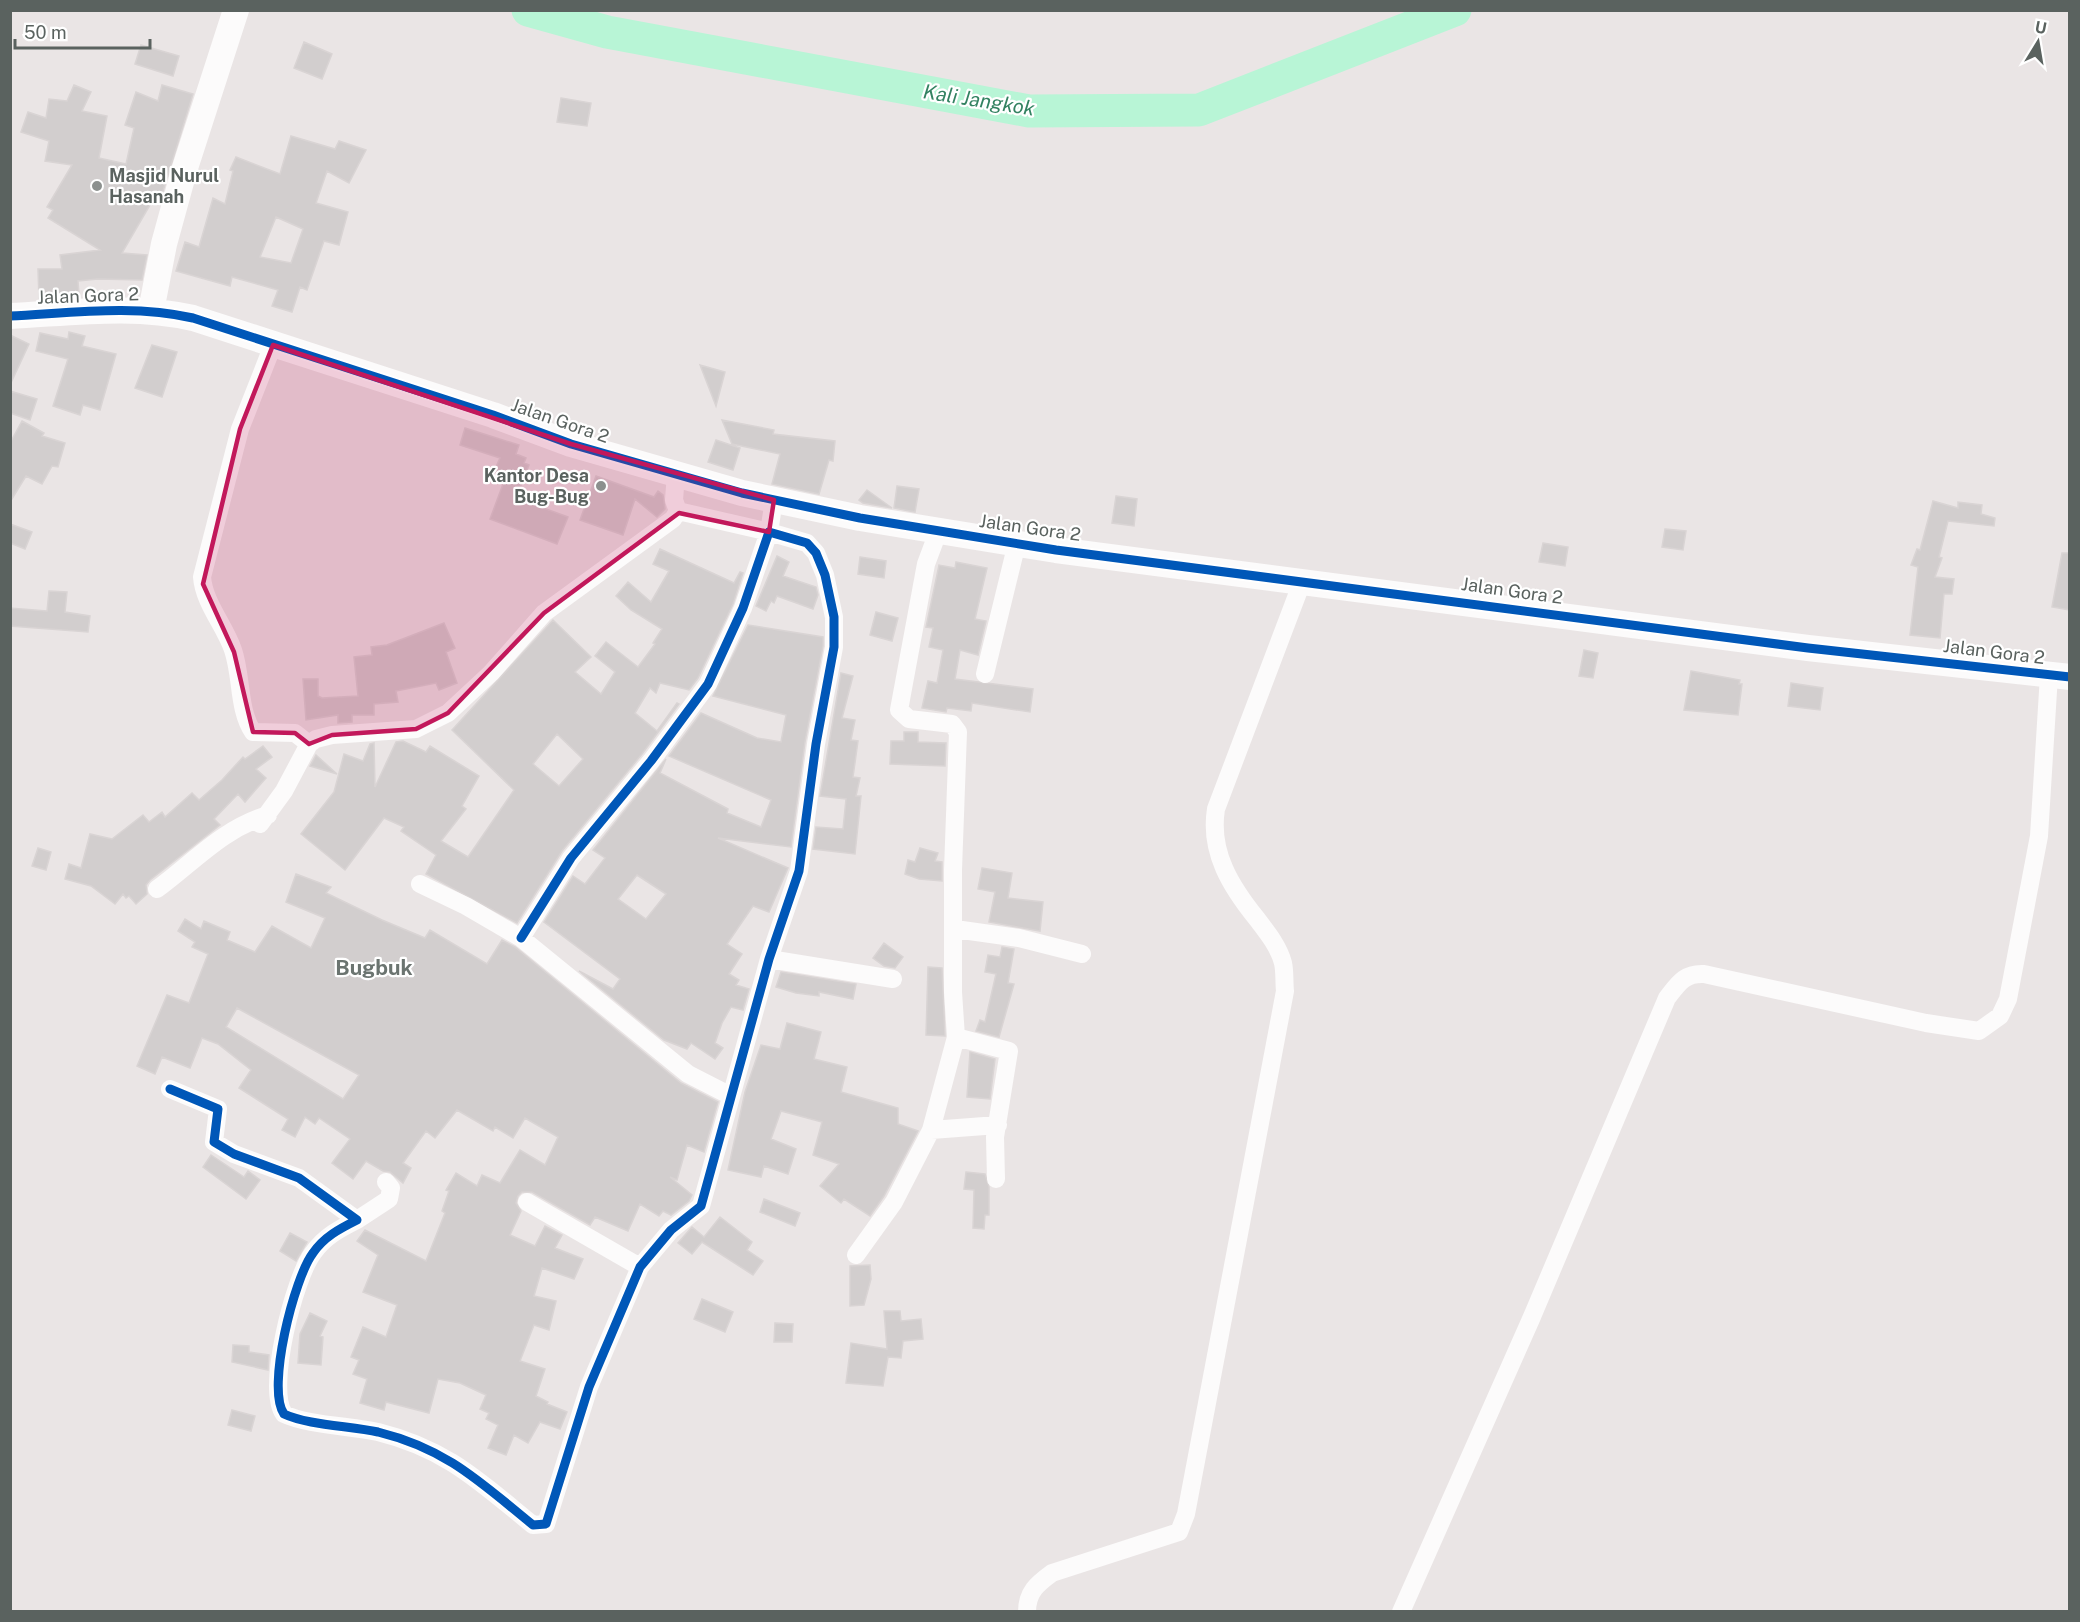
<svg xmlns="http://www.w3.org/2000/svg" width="2080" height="1622" viewBox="0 0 2080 1622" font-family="'Public Sans',sans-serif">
<rect width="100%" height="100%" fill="#eae5e5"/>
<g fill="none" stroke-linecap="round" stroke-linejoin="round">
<path stroke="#b8f5d6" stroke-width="33" d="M528 10 607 32 1029 111 1199 110 1455 10"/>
</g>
<path fill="#d2cece" stroke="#d9d4d4" stroke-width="1.5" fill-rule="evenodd" d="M304 42 332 54 322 79 294 68Z
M141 45 179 56 173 76 135 64Z
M74 85 91 92 82 111 107 116 99 158 126 164 134 128 125 125 136 92 158 101 162 85 193 94 160 201 154 198 122 253 147 255 142 280 98 279 78 281 79 294 39 299 38 269H62L60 255 100 250 48 218 53 210 47 207 72 165 45 161 49 141 21 132 28 112 46 118 49 99 67 101Z
M561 98 591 103 587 126 557 122Z
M291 136 335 149 339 141 366 150 349 183 327 171 316 203 348 212 339 245 324 241 307 290 300 287 292 312 272 306 278 290 232 277 230 286 176 271 185 242 199 247 213 198 225 204 233 171 230 170 236 157 280 174ZM276 217 303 229 291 263 260 257Z
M69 332 85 336 82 346 116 354 100 410 83 405 80 415 53 406 68 359 36 351 40 333 68 339Z
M10 335 29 344 10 385Z
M152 345 177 352 162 397 135 388Z
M700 365 725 372 716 406Z
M10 391 37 399 30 420 10 413Z
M722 420 774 430 773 434 835 441 833 461 829 460 819 494 772 484 780 454 732 444Z
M22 421 44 433 42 436 65 443 58 467 52 466 42 484 26 476 10 502V443Z
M465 428 519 445 516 454 526 458 524 463 529 465 516 498 568 517 557 544 490 519 506 476 494 471 500 458 460 445Z
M716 440 740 448 733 470 708 462Z
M596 476 654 497 658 491 663 495 665 509 657 517 635 499 623 535 580 520Z
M897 486 919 489 915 512 894 508Z
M867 490 892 508 863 503 859 500Z
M1116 496 1137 499 1134 526 1112 523Z
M1933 501 1958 508V502L1982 505 1981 514 1995 518 1994 526 1948 521 1939 557 1942 558 1935 577 1954 579 1952 594H1944L1940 638 1910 635 1918 567 1911 565 1917 549 1920 550Z
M10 524 32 532 25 549 10 543Z
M1665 529 1686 531 1683 550 1662 547Z
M1543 543 1568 547 1565 566 1539 562Z
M660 549 734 583 740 572 743 573 733 604 698 678 689 690 660 683 656 693 650 688 635 713 657 731 677 703 679 704 642 754 562 851 517 923 426 874 436 855 401 831 404 827 384 818 345 870 301 834 334 792 344 754 363 761 370 744 374 743 375 787 396 742 403 741 426 752 430 746 479 776 462 806 466 809 441 841 468 857 514 790 452 730 553 620 591 657 575 672 601 694 615 672 595 656 606 642 638 667 655 644 653 643 662 629 631 610 616 596 628 582 651 602 669 571 653 564ZM557 734 583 759 559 786 533 764Z
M2062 553H2070V610L2052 607Z
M777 556 789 562 783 576 816 587 818 595 813 609 777 596 774 603 771 601 766 611 756 606Z
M860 557 886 561 884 578 858 574Z
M956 562 987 568 975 619 986 621 978 655 960 650 955 679 1033 689 1030 712 972 703 971 711 947 708 946 712 922 708 928 681 937 683 943 650 929 647 933 628 926 627 939 565 955 568Z
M49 591 67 592 65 612 90 616 88 632 10 626V608L47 611Z
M876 612 898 618 892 641 870 635Z
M444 623 455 648 446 652 457 683 439 690 436 683 396 691 398 702 374 704V715H352V722L338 723V715L306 720 303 679H318V696L322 698 358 696 354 657 372 655 371 647 387 645Z
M748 625 823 637V646L805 742 791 847 718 838 788 868 769 912 753 906 727 944 742 954 729 974 739 980 736 985 749 989 743 1010 731 1007 722 1023 715 1043 723 1048 715 1059 691 1043 687 1049 664 1040 579 971 613 989 620 979 544 922 573 876 585 884 605 858 593 850 666 759 660 773 728 809 727 813 761 827 771 800 669 756 701 713 757 738 781 742 786 715 713 696ZM637 875 666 894 646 919 618 899Z
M1584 650 1598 653 1593 678 1579 676Z
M1691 671 1740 680 1739 684H1742L1738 715 1684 710Z
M841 673 853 676 842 718 855 720 851 740 858 741 853 777 860 778 856 796H861L855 854 813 849 816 827 843 829 846 799 820 796Z
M1791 683 1823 688 1820 710 1788 706Z
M904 732H918V742L946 743 945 766 890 764 891 741H904Z
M263 746 272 757 256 769 266 778 245 802 238 794 214 819 220 825 150 880 146 885 147 894 136 904 129 896 126 898 123 894 115 904 91 886 65 879 69 864 81 868 90 834 112 839 143 815 149 822 162 812 165 817 192 793 199 800 222 780 243 757 245 759Z
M316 755 337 774 310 766Z
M38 848 51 852 46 870 32 866Z
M920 848 938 853 935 861 942 862V881L919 879 905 874 908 860 915 862Z
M982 868 1012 873 1008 898 1043 902 1040 931 989 922 995 892 978 889Z
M296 874 331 887 326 893 382 920 425 938 430 930 487 964 502 940 515 947 681 1083 718 1102 704 1152 687 1145 677 1180 670 1177 692 1195 689 1201 671 1215 663 1211 659 1216 640 1204 628 1231 595 1217 590 1225 532 1192H522L518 1196 516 1203 521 1211 510 1235 535 1246 545 1226 562 1235 555 1248 583 1259 574 1279 542 1268 534 1296 556 1301 549 1330 534 1325 520 1361 545 1369 536 1396 548 1402 547 1404 567 1412 560 1429 540 1422 528 1443 514 1435 506 1455 488 1448 498 1425 486 1419 489 1413 480 1409 486 1395 460 1383 438 1379 429 1413 386 1402 384 1410 360 1403 367 1379 353 1374 359 1360 351 1357 363 1327 386 1337 397 1305 363 1292 378 1255 357 1241 365 1230 426 1261 445 1213 442 1211 449 1191 446 1190 456 1173 477 1186 482 1175 500 1183 520 1150 545 1165 558 1137 525 1118 513 1138 495 1127 493 1131 457 1110 435 1138 426 1131 403 1163 411 1168 403 1183 390 1172 383 1171 366 1161 353 1179 332 1163 350 1139 319 1118 315 1124 305 1117 295 1137 282 1130 288 1119 239 1088 251 1070 218 1044 202 1038 190 1068 162 1057 155 1074 137 1066 167 995 189 1003 208 954 192 947 195 942 178 931 185 919 201 929 204 921 230 932 227 940 255 952 272 926 311 948 325 918 286 902ZM237 1008 359 1075 343 1099 226 1027Z
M884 943 903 957 895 968 884 966 873 958Z
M1002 947 1014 949 1008 983 1014 984 999 1037 976 1031 980 1020 985 1022 996 974 985 972 988 955 1000 957Z
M928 967 942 968 945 1036 926 1035Z
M781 972 856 984 853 999 819 992V996L796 993 776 987Z
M787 1023 821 1032 814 1059 847 1067 841 1092 898 1108V1124L918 1131 884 1196 870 1216 844 1199 841 1203 820 1186 839 1164 813 1155 822 1122 781 1111 771 1139 796 1149 788 1174 764 1166 761 1177 728 1170 745 1092 761 1045 780 1049Z
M970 1052 995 1059 990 1099 967 1097Z
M211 1155 244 1177 248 1171 260 1180 246 1199 203 1167Z
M966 1172 985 1174 989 1187V1215H985L984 1229 973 1228 974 1190 964 1189Z
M764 1199 800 1213 795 1226 760 1212Z
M720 1217 752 1242 747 1250 763 1261 753 1275 702 1242 692 1254 678 1243 692 1227 704 1237Z
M290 1233 307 1242 296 1261 280 1251Z
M870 1265 871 1279 864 1305 850 1306V1266Z
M702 1299 733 1312 725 1332 694 1319Z
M884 1311H900L901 1321 921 1319 923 1339 903 1341 901 1358 888 1357 883 1386 846 1383 851 1343 887 1349Z
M310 1313 327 1321 320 1336 323 1337 321 1365 298 1363 300 1334Z
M775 1323 793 1324 792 1342H774Z
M233 1345 249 1346V1352L269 1355 268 1370 232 1362Z
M232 1410 255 1416 251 1431 228 1425Z"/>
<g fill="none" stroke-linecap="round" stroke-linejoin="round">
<path stroke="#fcfbfb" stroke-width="18" d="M273 345 240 429 202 577C204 603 225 626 233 650 242 676 238 710 253 732L295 733 309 744 316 739 332 735 416 729 448 713 491 673 544 613 673 519 678 511 674 500 676 474
M678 511 769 532 774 500
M985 674 1017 543
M260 824 284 791 309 744
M420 884 466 906 521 938 688 1074 731 1096
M157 889C194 862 222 829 268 815
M955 929 1019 938 1082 954
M769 959 893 979
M956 1037 1009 1051 995 1137 996 1179
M170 1089 218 1109 214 1142 234 1154 299 1178 357 1220C339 1229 324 1237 313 1253 294 1278 266 1389 284 1414 307 1425 351 1426 378 1432 447 1449 480 1482 533 1525L546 1524 589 1387 640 1267 671 1230 701 1206 769 959 799 871 816 744 834 647V617L825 575 816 553 807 543 769 532 743 608 708 684 651 761 571 858 521 938
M931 1130 998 1125
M527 1202 640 1267
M357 1220 389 1199 391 1188 386 1182
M856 1255 894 1202 931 1130 956 1037 953 992V870L958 732 952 724 909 719 899 710 926 564 938 532
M1027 1612C1027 1592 1037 1584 1052 1573L1179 1532 1186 1514 1285 991C1284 982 1285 972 1283 963 1279 947 1267 932 1257 919 1231 887 1209 852 1216 809L1302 582
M1401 1612 1531 1319 1667 998C1678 984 1684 973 1704 974L1926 1023 1979 1031 2000 1016 2008 999 2039 836 2049 675"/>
<path stroke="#fcfbfb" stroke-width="26" d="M151 311 164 244 184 171 236 10
M10 316C71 313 134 304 193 318L493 415 571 444 742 493 860 518 1056 550 1808 648 2070 677"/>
<g stroke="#fff" stroke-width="13">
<path id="cycleway" d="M10 316C71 313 134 304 193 318L493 415 571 444 742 493 860 518 1056 550 1808 648 2070 677
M170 1089 218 1109 214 1142 234 1154 299 1178 357 1220C339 1229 324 1237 313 1253 294 1278 266 1389 284 1414 307 1425 351 1426 378 1432 447 1449 480 1482 533 1525L546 1524 589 1387 640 1267 671 1230 701 1206 769 959 799 871 816 744 834 647V617L825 575 816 553 807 543 769 532 743 608 708 684 651 761 571 858 521 938"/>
</g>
<use href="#cycleway" stroke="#0057b8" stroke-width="9"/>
</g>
<path fill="#c2185b" fill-opacity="0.2" stroke="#c2185b" stroke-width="4.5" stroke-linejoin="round" d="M273 345 571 444 774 500 769 532 679 513 544 613 448 713 416 729 332 735 309 744 295 733 253 732 234 652 203 584 240 429Z"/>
<g fill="#8c908e" stroke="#fff" stroke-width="2">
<circle cx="97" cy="186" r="6"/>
<circle cx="601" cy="486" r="6"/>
</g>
<g text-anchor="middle" stroke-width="4.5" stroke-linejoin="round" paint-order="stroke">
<g font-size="18" font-weight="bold" fill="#5a625f" stroke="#fff" text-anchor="start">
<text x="109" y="182">Masjid Nurul<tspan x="109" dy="21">Hasanah</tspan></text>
<text x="589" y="482" text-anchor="end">Kantor Desa<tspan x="589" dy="21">Bug-Bug</tspan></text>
</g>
<g font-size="18" fill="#5a625f" stroke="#fff">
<text transform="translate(88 296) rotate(-2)" y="6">Jalan Gora 2</text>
<text transform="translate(560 421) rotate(19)" y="6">Jalan Gora 2</text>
<text transform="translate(1030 528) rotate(8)" y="6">Jalan Gora 2</text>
<text transform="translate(1512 591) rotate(8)" y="6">Jalan Gora 2</text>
<text transform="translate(1994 652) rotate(7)" y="6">Jalan Gora 2</text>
</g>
<g font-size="20" font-style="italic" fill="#338261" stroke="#fff">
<text transform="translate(979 100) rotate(9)" y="7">Kali Jangkok</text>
</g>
<g font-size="21" font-weight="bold" fill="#6b7470" stroke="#fff">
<text x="374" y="975">Bugbuk</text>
</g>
</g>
<rect width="2080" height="1622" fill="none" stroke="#5a625f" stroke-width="24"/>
<g transform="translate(2038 42) rotate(11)" stroke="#ffffff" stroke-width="4.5" paint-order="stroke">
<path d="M0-4.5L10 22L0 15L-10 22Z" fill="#5a625f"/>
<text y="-9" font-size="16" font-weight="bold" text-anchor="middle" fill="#5a625f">U</text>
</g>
<path d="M15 39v9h135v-9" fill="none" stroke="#5a625f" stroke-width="3"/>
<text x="24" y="39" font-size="18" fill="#5a625f" stroke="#ffffff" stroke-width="4.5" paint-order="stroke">50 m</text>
</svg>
